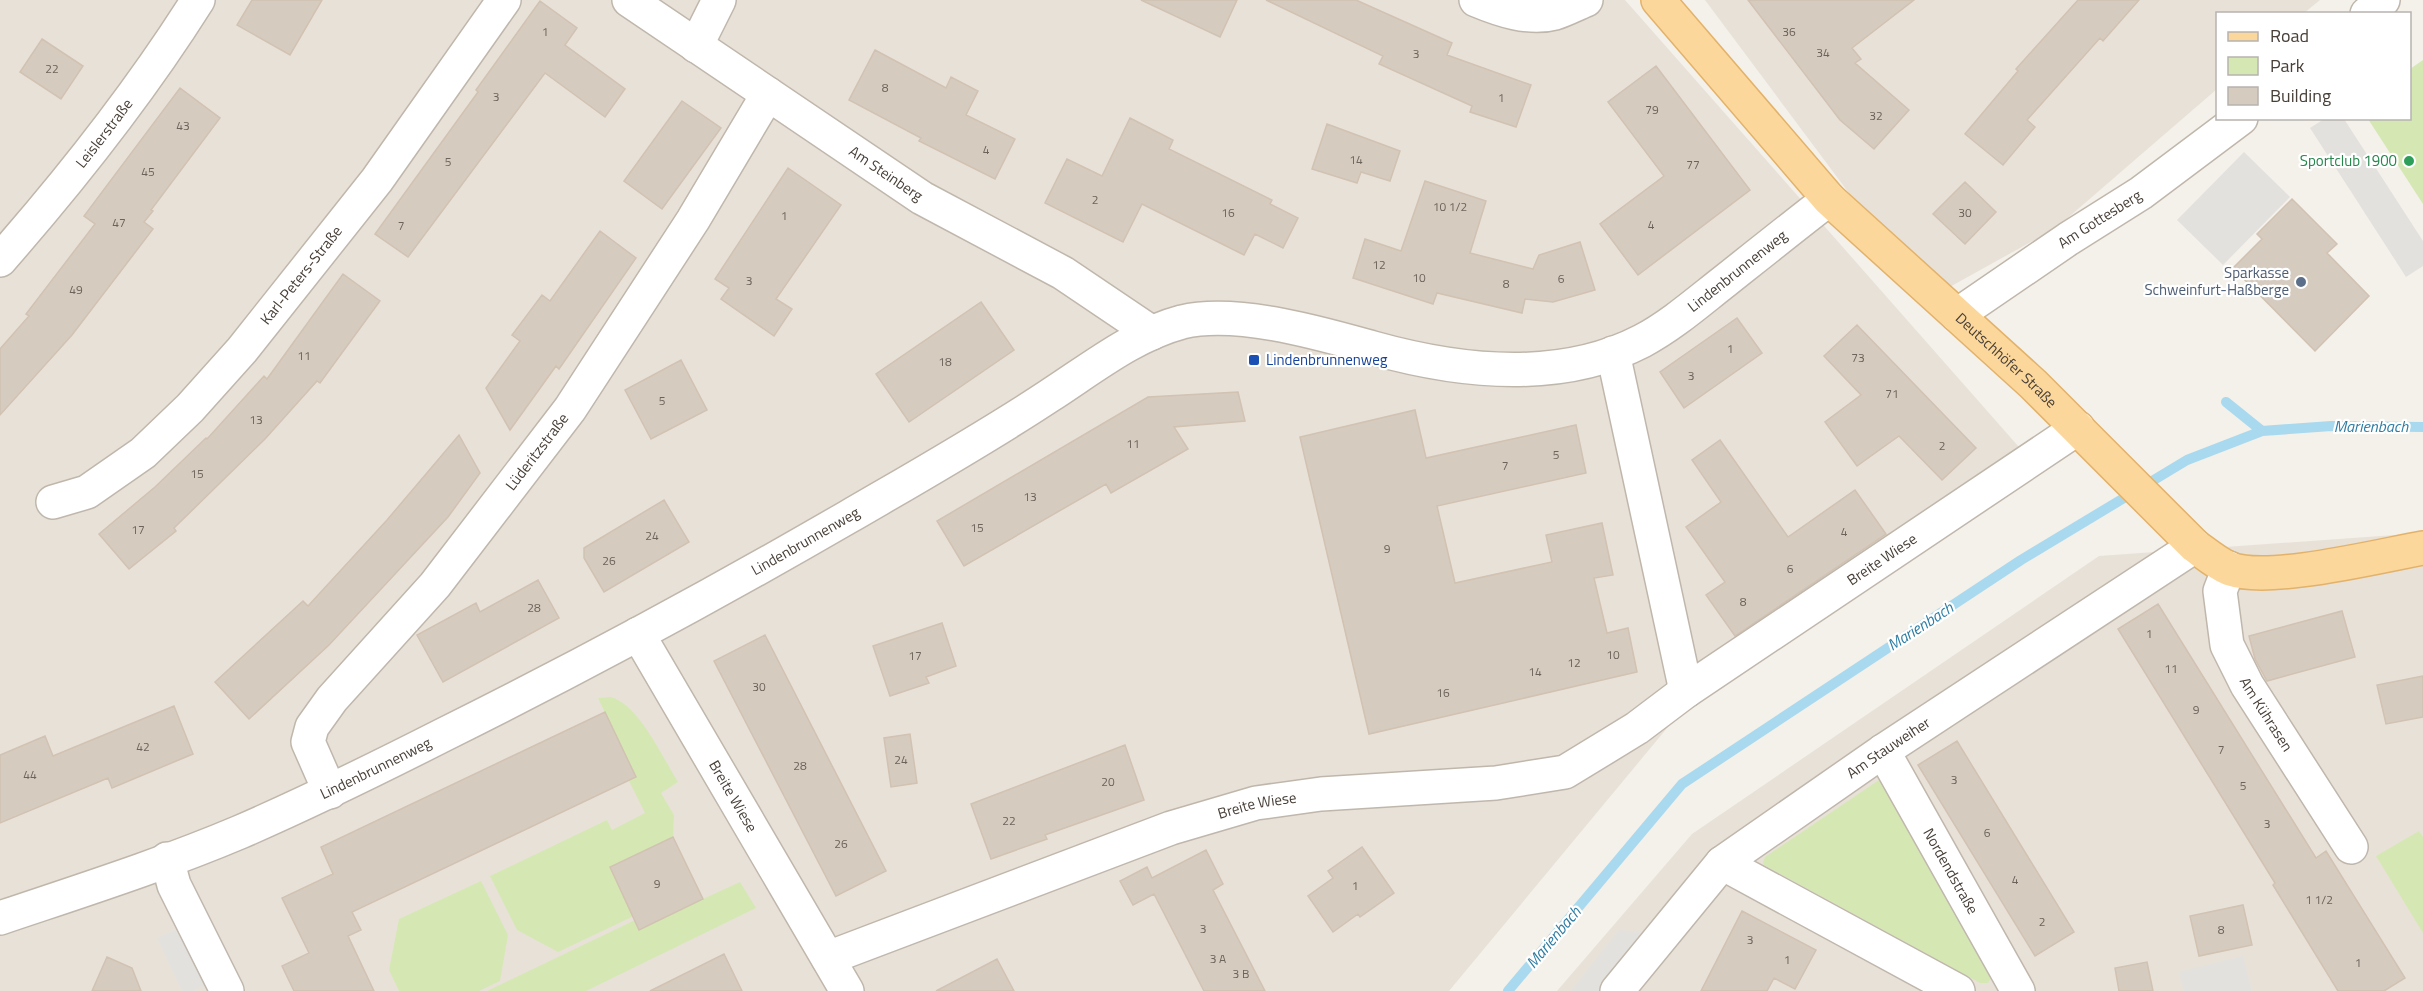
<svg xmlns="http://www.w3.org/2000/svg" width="2423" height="991" viewBox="0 0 2423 991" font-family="'Titillium Web',sans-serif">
<rect width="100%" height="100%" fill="#f4f0ea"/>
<path fill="#e8e1d8" d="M0 0H1625L2026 455 1682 710 1449 991H0Z
M1705 0H2320L2304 13 2218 14 2217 89 2056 228 1928 299Z
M2423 533V991H1557L1692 834 2099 556Z"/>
<path fill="#d5e8b4" d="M2423 60V204L2368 119 2410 118V69Z
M611 697C639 705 663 758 678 782L661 793 674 815 673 837 610 867 634 916 558 952 517 930 490 876 607 820 612 830 645 813 629 781 636 777 598 698Z
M1879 780 1884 784 1992 977 1988 983H1980L1764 865 1763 862 1765 857Z
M2419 831 2423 837V933L2376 856Z
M481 881 508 935 500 981 479 991H399L389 970 399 919Z
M740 882 756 908 586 991H487L635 920 703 899Z"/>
<path fill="#e3e1de" d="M2324 119H2344L2423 241V266L2406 277 2310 128Z
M2244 152 2290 197 2223 265 2177 220Z
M179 928 206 985 194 991H182L157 938Z
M1619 930 1647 933 1602 991H1571Z
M2243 956 2252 991H2184L2179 972Z"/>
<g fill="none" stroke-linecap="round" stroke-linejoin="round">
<path stroke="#a8d9ef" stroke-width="10" d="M2226 402 2262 431
M1508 991 1682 784 2021 560 2187 460 2262 431 2331 426 2423 427"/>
</g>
<path fill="#d6cbbf" stroke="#d1c2b2" stroke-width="1.5" d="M252 0H322L290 55 237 25Z
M1141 0H1237L1220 37Z
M1266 0H1356L1452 43 1447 55 1531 85 1516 127 1470 112 1472 106 1379 64 1383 56Z
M1748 0H1914L1852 48 1861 59 1855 63 1909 110 1874 149 1840 120Z
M2078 0H2139L2103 41 2100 38 2027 120 2035 127 2003 165 1965 134 2018 71 2016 69Z
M540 1 577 28 565 45 625 89 605 117 545 73 408 257 375 234 478 92 476 90Z
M42 39 83 66 61 99 20 72Z
M875 50 946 88 951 77 978 91 966 115 1015 139 995 179 919 141 921 138 849 100Z
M1656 66 1750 190 1638 275 1600 224 1664 176 1608 102Z
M180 88 220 118 151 210 153 211 144 222 153 229 72 335 0 415V349L29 316 26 314 95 224 84 216Z
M682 101 721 128 662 209 624 181Z
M1130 118 1173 140 1169 149 1272 200 1270 204 1298 218 1283 248 1255 234 1244 255 1142 204 1123 242 1045 203 1067 159 1102 176Z
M1327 124 1400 151 1390 181 1361 172 1357 183 1312 169Z
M788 168 841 205 776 299 792 309 774 336 721 299 729 288 715 279Z
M1425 181 1486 201 1470 253 1533 269 1539 255 1580 242 1595 290 1553 302 1525 299 1522 313 1437 293 1433 304 1353 278 1365 239 1401 251Z
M1965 182 1996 212 1965 244 1933 214Z
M2292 199 2337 244 2327 253 2369 296 2315 351 2233 268 2262 239 2257 234Z
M600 231 636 258 559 369 556 366 510 430 486 388 520 341 512 335 542 295 550 301Z
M343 274 380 301 320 383 317 381 265 439 174 528 176 531 129 569 99 534 155 487 206 438 207 439 264 376 267 379Z
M981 302 1014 350 909 422 876 374Z
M1737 318 1762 353 1684 408 1660 372Z
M1857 325 1976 448 1942 480 1899 436 1857 466 1825 422 1861 395 1824 356Z
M681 360 707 410 651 439 625 390Z
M1238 392 1245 421 1174 427 1188 449 1111 493 1106 484 964 566 937 521 1148 397Z
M1415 410 1426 458 1576 425 1586 473 1437 506 1455 583 1552 562 1546 535 1602 523 1613 575 1594 578 1607 633 1628 628 1637 672 1369 734 1300 437Z
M459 435 480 473 448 517 329 645 249 719 215 682 303 601 308 606 387 520Z
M1720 440 1788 537 1855 490 1886 534 1735 636 1706 595 1725 582 1686 527 1721 502 1692 460Z
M664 500 689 542 604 592 584 558V548Z
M538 580 559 618 443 682 417 635 476 603 480 612Z
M2158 604 2316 858 2326 851 2405 978 2384 991H2338L2273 885 2275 883 2118 629Z
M2342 611 2355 657 2267 681 2255 659 2249 636Z
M942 623 956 666 926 677 929 683 890 696 873 646Z
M765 635 886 871 836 896 714 661Z
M2423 676V717L2386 724 2377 685Z
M174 706 193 754 112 788 108 778 0 823V755L45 736 53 756Z
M605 712 636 777 352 912 361 930 348 936 374 991H294L282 966 309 953 282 898 333 874 321 847Z
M910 734 917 783 891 787 884 738Z
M1957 741 2074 932 2035 956 1918 765Z
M1125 745 1144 800 1045 835 1047 839 991 859 971 804Z
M673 837 703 899 639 930 610 867Z
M1362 847 1394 893 1360 917 1358 914 1333 932 1308 896 1333 878 1328 871Z
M1206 850 1223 884 1213 890 1265 991H1204L1154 894 1133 905 1120 881 1147 867 1152 878Z
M2243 905 2252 945 2199 956 2190 916Z
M1742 911 1816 950 1795 989 1774 978 1767 991H1701Z
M724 954 742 991H650Z
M107 957 132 968 141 991H92Z
M997 959 1014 991H936Z
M2147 962 2153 991H2119L2115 968Z"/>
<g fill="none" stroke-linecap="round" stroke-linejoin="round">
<g stroke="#c0b7ac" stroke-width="36">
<g id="minor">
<path id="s1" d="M629 0 922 198 1063 273 1152 333"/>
<path d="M1476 0C1500 10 1529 20 1555 13 1565 10 1576 4 1586 0"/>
<path d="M2367 14 2383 0"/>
<path d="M696 46 719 0"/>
<path id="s2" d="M0 260C72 178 140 92 198 0"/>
<path id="s3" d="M1957 315 2068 239 2141 193 2241 118"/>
<path d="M1613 353 1686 691"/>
<path id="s4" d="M53 502 87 492 143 453 190 408 242 350 377 180 504 0"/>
<path id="s5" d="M2229 568 2220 591 2227 645 2247 685 2351 847"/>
<path id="s6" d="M638 634 847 991"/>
<path id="s7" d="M1883 751 2018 991"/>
<path id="s8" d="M330 792 308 742 312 727 332 699 435 585 570 409 693 220 768 94"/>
<path d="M167 859 174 885 227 991"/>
<path d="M1722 863 1958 991"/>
<path id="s9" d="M0 918C80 891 162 865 240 832 309 802 376 769 443 735 580 667 715 594 848 517 915 478 984 439 1049 396 1091 369 1133 335 1182 322 1237 309 1319 333 1373 348 1459 372 1559 384 1642 341 1672 325 1698 302 1725 281 1759 254 1794 226 1829 199"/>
<path id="s10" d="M828 958 1171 828 1256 803 1321 794 1496 783 1565 772 1637 728 1686 691 2078 428"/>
<path id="s11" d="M1617 991 1722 863 1883 751 2195 546"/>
</g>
</g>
<g stroke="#e2b26a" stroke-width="36">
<g id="major">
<path id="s12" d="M1658 0 1829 199 2033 384 2195 546C2206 554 2218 564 2230 569 2270 583 2378 556 2423 548"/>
</g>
</g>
<use href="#minor" stroke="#fff" stroke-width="33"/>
<use href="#major" stroke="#fcd79b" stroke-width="33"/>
</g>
<circle fill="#2e9e5b" stroke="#fff" stroke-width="2" cx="2409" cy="161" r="6"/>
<circle fill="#5c6f8a" stroke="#fff" stroke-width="2" cx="2301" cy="282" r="6"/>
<rect fill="#1a4fb4" stroke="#fff" stroke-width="2" x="1248" y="354" width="12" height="12" rx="3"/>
<g text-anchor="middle" stroke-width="4.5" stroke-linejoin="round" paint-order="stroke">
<g font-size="12" fill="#6c635a">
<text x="545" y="36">1</text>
<text x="1789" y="36">36</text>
<text x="1823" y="57">34</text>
<text x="1416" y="58">3</text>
<text x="52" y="73">22</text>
<text x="885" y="92">8</text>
<text x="496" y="101">3</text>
<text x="1501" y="102">1</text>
<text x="1652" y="114">79</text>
<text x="1876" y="120">32</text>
<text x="183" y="130">43</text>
<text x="986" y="154">4</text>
<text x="1356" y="164">14</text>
<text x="448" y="166">5</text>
<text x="1693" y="169">77</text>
<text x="148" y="176">45</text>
<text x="1095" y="204">2</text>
<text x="1450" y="211">10 1/2</text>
<text x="1228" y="217">16</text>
<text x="1965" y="217">30</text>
<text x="784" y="220">1</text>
<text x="119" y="227">47</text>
<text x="1651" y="229">4</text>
<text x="401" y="230">7</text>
<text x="1379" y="269">12</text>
<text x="1419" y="282">10</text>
<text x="1561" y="283">6</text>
<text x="749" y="285">3</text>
<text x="1506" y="288">8</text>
<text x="76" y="294">49</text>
<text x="1730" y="353">1</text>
<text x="304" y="360">11</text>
<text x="1858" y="362">73</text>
<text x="945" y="366">18</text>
<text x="1691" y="380">3</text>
<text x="1892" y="398">71</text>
<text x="662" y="405">5</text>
<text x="256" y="424">13</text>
<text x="1133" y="448">11</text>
<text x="1942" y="450">2</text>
<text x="1556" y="459">5</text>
<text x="1505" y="470">7</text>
<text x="197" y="478">15</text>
<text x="1030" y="501">13</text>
<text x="977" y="532">15</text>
<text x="138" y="534">17</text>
<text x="1844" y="536">4</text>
<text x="652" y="540">24</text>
<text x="1387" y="553">9</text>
<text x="609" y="565">26</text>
<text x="1790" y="573">6</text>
<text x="1743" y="606">8</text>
<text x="534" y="612">28</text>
<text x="2149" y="638">1</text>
<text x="1613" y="659">10</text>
<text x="915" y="660">17</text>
<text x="1574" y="667">12</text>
<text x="2171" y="673">11</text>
<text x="1535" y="676">14</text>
<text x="759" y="691">30</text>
<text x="1443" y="697">16</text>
<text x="2196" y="714">9</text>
<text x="143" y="751">42</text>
<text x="2221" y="754">7</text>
<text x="901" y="764">24</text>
<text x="800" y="770">28</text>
<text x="30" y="779">44</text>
<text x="1954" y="784">3</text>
<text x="1108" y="786">20</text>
<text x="2243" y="790">5</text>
<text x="1009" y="825">22</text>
<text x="2267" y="828">3</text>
<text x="1987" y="837">6</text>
<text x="841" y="848">26</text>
<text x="2015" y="884">4</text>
<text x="657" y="888">9</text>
<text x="1355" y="890">1</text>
<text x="2319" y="904">1 1/2</text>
<text x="2042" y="926">2</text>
<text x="1203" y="933">3</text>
<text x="2221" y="934">8</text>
<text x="1750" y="944">3</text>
<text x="1218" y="963">3 A</text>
<text x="1787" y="964">1</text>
<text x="2358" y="967">1</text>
<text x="1241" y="978">3 B</text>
</g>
<g font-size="15" fill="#484038" stroke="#fff">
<text dy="5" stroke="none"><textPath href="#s2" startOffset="164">Leislerstraße</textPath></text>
<text dy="5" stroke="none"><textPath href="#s1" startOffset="310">Am Steinberg</textPath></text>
<text dy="5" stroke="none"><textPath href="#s3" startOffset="172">Am Gottesberg</textPath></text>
<text dy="5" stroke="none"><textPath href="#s9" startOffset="1916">Lindenbrunnenweg</textPath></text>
<text dy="5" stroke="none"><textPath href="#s4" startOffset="342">Karl-Peters-Straße</textPath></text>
<text dy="5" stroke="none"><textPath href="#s12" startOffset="502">Deutschhöfer Straße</textPath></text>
<text dy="5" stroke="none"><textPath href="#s8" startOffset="426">Lüderitzstraße</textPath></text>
<text dy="5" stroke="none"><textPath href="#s9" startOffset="891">Lindenbrunnenweg</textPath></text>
<text dy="5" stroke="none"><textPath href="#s10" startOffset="1148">Breite Wiese</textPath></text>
<text dy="5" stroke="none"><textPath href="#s5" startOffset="159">Am Kührasen</textPath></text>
<text dy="5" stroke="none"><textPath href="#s11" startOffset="368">Am Stauweiher</textPath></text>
<text dy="5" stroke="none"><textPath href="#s9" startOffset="405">Lindenbrunnenweg</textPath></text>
<text dy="5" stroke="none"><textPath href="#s6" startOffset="188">Breite Wiese</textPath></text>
<text dy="5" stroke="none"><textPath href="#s10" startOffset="456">Breite Wiese</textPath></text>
<text dy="5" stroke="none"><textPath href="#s7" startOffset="138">Nordendstraße</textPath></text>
</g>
<g font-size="15" fill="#27864d" stroke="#fff" text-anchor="end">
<text x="2397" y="166">Sportclub 1900</text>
</g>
<g font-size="15" fill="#4e5e75" stroke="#fff" text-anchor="end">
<text x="2289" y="278">Sparkasse<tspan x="2289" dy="17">Schweinfurt-Haßberge</tspan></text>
</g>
<g font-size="15" fill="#164399" stroke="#fff" text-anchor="start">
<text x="1266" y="365">Lindenbrunnenweg</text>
</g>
<g font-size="16" font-style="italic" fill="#2f7da3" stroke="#fff">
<text x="2371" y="432">Marienbach</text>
<text transform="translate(1920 626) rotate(-33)" y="6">Marienbach</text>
<text transform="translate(1553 937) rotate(-50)" y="6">Marienbach</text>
</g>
</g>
<rect x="2216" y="12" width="195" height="108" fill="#ffffff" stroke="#b6b3af" stroke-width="1.5"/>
<rect x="2228" y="32" width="30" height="9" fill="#fcd79b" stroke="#b6b3af" stroke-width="1.5"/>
<text x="2270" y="42" font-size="18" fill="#484038">Road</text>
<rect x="2228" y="57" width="30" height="18" fill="#d5e8b4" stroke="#b6b3af" stroke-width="1.5"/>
<text x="2270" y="72" font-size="18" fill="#484038">Park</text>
<rect x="2228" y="87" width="30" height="18" fill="#d6cbbf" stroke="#b6b3af" stroke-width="1.5"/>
<text x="2270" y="102" font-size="18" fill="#484038">Building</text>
</svg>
